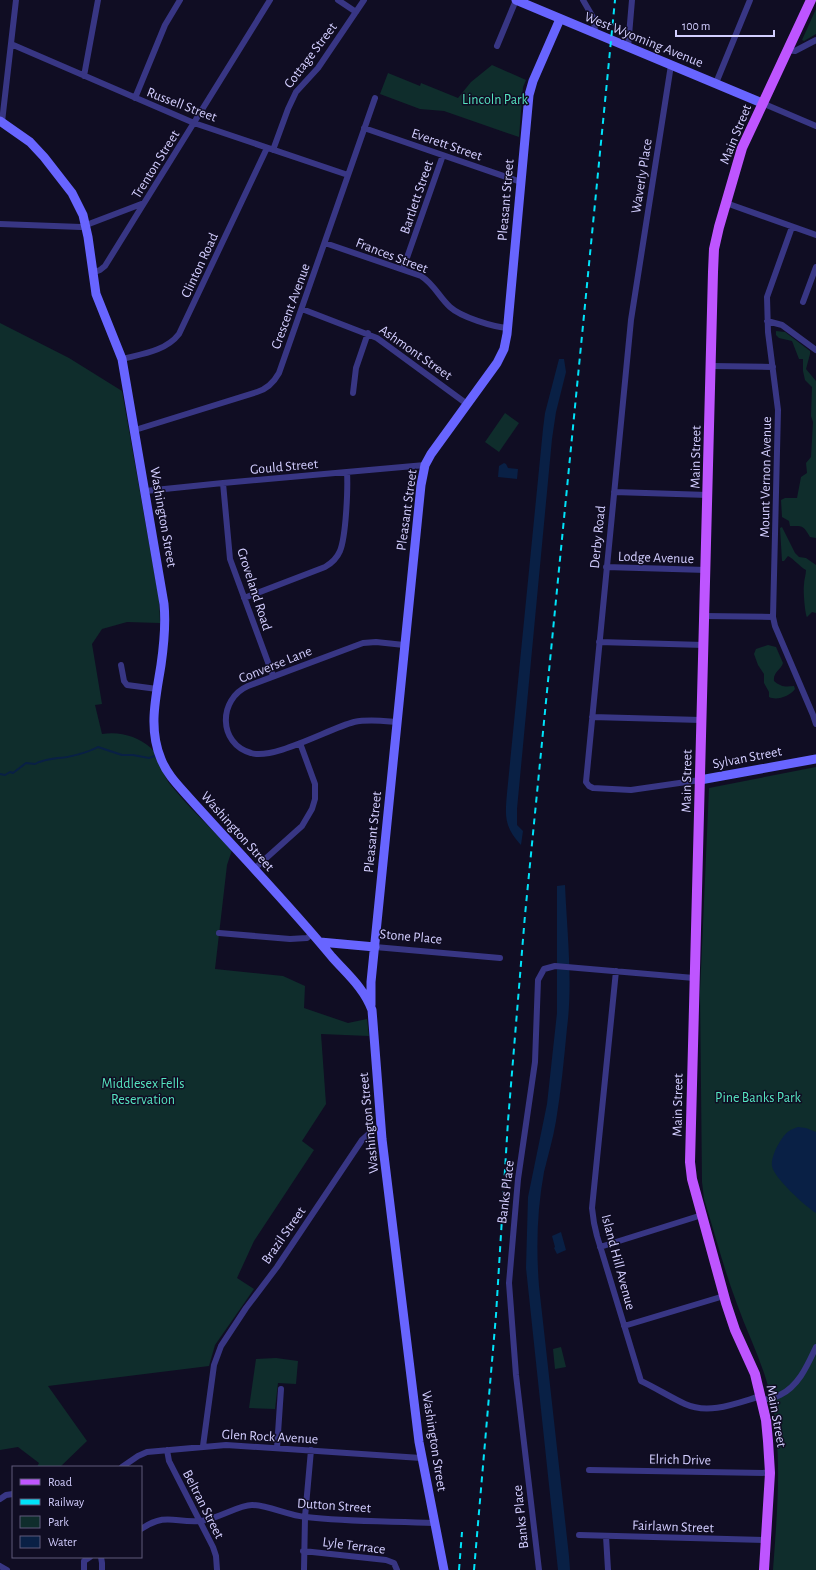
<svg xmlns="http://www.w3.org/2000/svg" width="816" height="1570" viewBox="0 0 816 1570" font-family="'Alegreya Sans',sans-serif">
<rect width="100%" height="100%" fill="#100d23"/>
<path fill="#0f2d2c" d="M816 9V34L804 41 802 40Z
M492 65 526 80 523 87 519 137 444 111 420 109 380 94 388 73 420 86 421 83 458 98 471 82Z
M0 323 69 358 122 391 159 599 160 623 127 622 102 629 92 644 102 704 95 705 102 734C119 731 138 736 151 748 159 756 162 773 169 783 188 807 211 828 232 850L227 865 215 969 283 976 305 986 304 1008 348 1023 367 1019 369 1036 321 1034 326 1104 302 1141 314 1150 254 1241 237 1278 254 1289 215 1345 209 1366 48 1386 87 1441 60 1467H37L39 1463 18 1447 0 1450Z
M776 331 785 332 810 351V354L806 369 816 381V538L810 537C803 525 803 526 790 526L789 521 782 517 781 500 785 498H797L801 477 807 473 806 463 811 457 813 422 811 416 812 387 805 380 803 371V359H799L792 341 779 338 776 335Z
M505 413 519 423 499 452 485 442Z
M782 527 795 553 799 557 806 558 816 565V613L812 612 807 617C805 614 803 590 804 585 804 579 806 575 806 570 799 566 795 560 788 556L784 561H782L780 528Z
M768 645 776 647 783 663C781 670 773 672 774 681 781 687 785 687 794 686L795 689C790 696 777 701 769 697V692L764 683V674L758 665 754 654 756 649Z
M816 767V1570H773C777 1514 783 1453 771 1398 764 1365 748 1335 737 1304 724 1270 715 1234 704 1199L702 1182 700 992 709 788Z
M561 1347 566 1367 555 1369 553 1349Z
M276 1358 298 1361 296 1384 278 1383 275 1409 249 1408 256 1359Z"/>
<path fill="#092045" d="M559 359H564L566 372 556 412 552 439 517 809V825L523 831 521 845C504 826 505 817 507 793L543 429 545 413Z
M504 463 506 464 508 468 518 469 517 479 498 477 499 466Z
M565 885C567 932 573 982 567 1028 564 1059 561 1091 556 1121 553 1139 548 1155 544 1172 537 1210 536 1248 539 1286L569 1556 570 1570H558L526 1268 528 1197 547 1104 557 1013V886Z
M798 1127 806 1128 816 1132V1213C805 1206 774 1178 772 1166 771 1160 775 1150 778 1145 784 1135 786 1131 798 1127Z
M561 1232 566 1250 557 1254 554 1248 555 1247 552 1236Z"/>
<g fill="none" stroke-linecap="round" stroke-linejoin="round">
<path stroke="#092045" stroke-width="2" d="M0 774 5 775 10 772 13 773 26 763 35 764C42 760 49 759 58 758 68 758 89 752 98 747L122 755H133L149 758 155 756"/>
<path stroke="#383684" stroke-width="6" d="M338 0 356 12
M583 0 594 19 595 33
M11 44 194 123 348 175
M497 46 516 0
M628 47 632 0
M787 50 795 51 816 40
M671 65 631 320 586 782 589 786 593 788 631 790 700 780
M84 76 98 0
M716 83 750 0
M135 98 165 25 180 0
M762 103 816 126
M2 122 16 0
M364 128 521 182
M273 150 288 109 296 92 318 68 364 0
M726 203 816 235
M0 224 81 227 144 203
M792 227 767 297 768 332 778 410 773 617 775 626 813 715 816 724
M325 243 421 276C434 284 439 297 450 307 461 317 493 327 508 328
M403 269 443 155
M92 273 100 270 105 266 270 0
M803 302 816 267
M302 309 377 338 467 404
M767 321 782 325 816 350
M122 359C142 354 166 351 179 334L267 148
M711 366 773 367
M353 393 356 368 368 333
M135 430 257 392C267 389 274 382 279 373L375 98
M223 483 230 559 273 676
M145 491 223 483 425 465
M614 492 708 495
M606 567 706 570
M244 598 325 567C332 563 337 558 340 551 346 536 348 489 347 472
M704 616 773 617
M599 642 704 645
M121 665 124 681 127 685 157 689
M592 717 701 720
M397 722C383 721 369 719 354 722 328 729 274 760 251 753 218 744 218 699 248 686L363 643 376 642 404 645
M254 869 302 826 312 809 315 799V784L300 743
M219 933 290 939 307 938 313 933
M375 947 500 958
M616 971 592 1208 594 1223 597 1236 641 1381C656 1388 670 1397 685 1404 709 1415 737 1403 761 1396
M600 1247 702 1215
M624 1326 724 1296
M762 1400C768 1399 775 1398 780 1395 799 1386 808 1364 816 1347
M203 1446 214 1365 221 1346 246 1308 277 1267 362 1140 373 1130 381 1127
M277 1448 281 1389
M167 1450 169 1461 213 1547 216 1556 217 1570
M122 1467 138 1456 147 1452 226 1445 421 1458
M589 1470 770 1473
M0 1499 6 1495 13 1494
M141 1529C167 1512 174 1523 200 1521 216 1520 238 1505 252 1505 268 1505 289 1516 306 1517 348 1522 392 1521 434 1523
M579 1535 767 1540
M606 1536 608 1570
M303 1551 386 1560 394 1563 397 1570
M101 1557 102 1563V1570
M0 1566 7 1570
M84 1570V1561L90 1557
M304 1570 305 1517 311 1450
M539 1570 516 1375 509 1283 518 1179 535 1062 538 980 544 969 555 966 694 978"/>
<path stroke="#6865ff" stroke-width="9" d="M516 0 762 103
M0 121 30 142 44 157 72 193 83 215 88 237 96 294 122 359 164 604C166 624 164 644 161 665 156 697 148 728 161 759 166 772 175 782 184 792 233 847 285 900 332 957 347 974 364 988 372 1010L382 1139 419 1442 444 1570
M700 780 816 759
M320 942 375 947
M371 1005V982L421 485 425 465 431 454 497 363 504 349 507 334 529 95 533 81 560 19"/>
<path stroke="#be55ff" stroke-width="10" d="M764 1570 770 1473 768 1441 766 1420 755 1374 735 1330 726 1303 692 1179 690 1162 713 272 714 249 719 227 742 148 811 0"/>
<path stroke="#00e3f9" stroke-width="2" stroke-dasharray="6 5" stroke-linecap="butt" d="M459 1570 462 1532
M474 1570 496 1315 508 1121 525 915 615 0"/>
</g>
<g text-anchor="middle" stroke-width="3" stroke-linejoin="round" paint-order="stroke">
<g font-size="14" fill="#d3ceff" stroke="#100d23">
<text transform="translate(644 39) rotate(22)" y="5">West Wyoming Avenue</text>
<text transform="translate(310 55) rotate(-53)" y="5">Cottage Street</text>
<text transform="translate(182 104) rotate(21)" y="5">Russell Street</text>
<text transform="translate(735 134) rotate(-68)" y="5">Main Street</text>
<text transform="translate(447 144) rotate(19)" y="5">Everett Street</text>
<text transform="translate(155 164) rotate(-58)" y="5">Trenton Street</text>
<text transform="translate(641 176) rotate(-81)" y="5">Waverly Place</text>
<text transform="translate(416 197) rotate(-71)" y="5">Bartlett Street</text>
<text transform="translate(505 200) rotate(-85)" y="5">Pleasant Street</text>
<text transform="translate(392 255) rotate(21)" y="5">Frances Street</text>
<text transform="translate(199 265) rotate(-65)" y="5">Clinton Road</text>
<text transform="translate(290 306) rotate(-70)" y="5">Crescent Avenue</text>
<text transform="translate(416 352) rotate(35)" y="5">Ashmont Street</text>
<text transform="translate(695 457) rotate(-89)" y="5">Main Street</text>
<text transform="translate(284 466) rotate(-5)" y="5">Gould Street</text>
<text transform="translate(765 477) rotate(-89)" y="5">Mount Vernon Avenue</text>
<text transform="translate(406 510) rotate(-82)" y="5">Pleasant Street</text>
<text transform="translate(164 517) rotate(80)" y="5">Washington Street</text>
<text transform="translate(597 537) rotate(-84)" y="5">Derby Road</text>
<text transform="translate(656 557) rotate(2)" y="5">Lodge Avenue</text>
<text transform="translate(255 589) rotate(72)" y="5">Groveland Road</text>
<text transform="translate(275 664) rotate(-22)" y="5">Converse Lane</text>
<text transform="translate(747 757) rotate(-11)" y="5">Sylvan Street</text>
<text transform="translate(686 781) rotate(-89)" y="5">Main Street</text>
<text transform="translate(238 831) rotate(48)" y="5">Washington Street</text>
<text transform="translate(372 832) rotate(-84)" y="5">Pleasant Street</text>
<text transform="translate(411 936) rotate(5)" y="5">Stone Place</text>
<text transform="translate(677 1105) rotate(-89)" y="5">Main Street</text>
<text transform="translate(368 1123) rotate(-96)" y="5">Washington Street</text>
<text transform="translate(505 1192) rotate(-83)" y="5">Banks Place</text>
<text transform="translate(283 1235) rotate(-55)" y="5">Brazil Street</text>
<text transform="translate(619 1262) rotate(75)" y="5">Island Hill Avenue</text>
<text transform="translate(777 1416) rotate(80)" y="5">Main Street</text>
<text transform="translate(270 1436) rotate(3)" y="5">Glen Rock Avenue</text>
<text transform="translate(435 1441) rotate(81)" y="5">Washington Street</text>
<text transform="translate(680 1459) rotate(1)" y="5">Elrich Drive</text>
<text transform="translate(204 1504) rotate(63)" y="5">Beltran Street</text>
<text transform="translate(334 1505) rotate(4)" y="5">Dutton Street</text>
<text transform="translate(520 1517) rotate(-96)" y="5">Banks Place</text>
<text transform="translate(673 1526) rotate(2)" y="5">Fairlawn Street</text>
<text transform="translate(354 1545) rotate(7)" y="5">Lyle Terrace</text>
</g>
<g font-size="14" fill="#55e4bf" stroke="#100d23">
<text x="495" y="104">Lincoln Park</text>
<text x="143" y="1088">Middlesex Fells<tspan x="143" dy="16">Reservation</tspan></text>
<text x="758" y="1102">Pine Banks Park</text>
</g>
</g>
<rect x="12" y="1466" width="130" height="92" fill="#100d23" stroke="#5e5a7b"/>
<rect x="20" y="1479" width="20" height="6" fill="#be55ff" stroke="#5e5a7b"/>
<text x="48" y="1486" font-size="12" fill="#d3ceff">Road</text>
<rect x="20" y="1499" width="20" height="6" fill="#00e3f9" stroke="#5e5a7b"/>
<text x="48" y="1506" font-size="12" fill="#d3ceff">Railway</text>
<rect x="20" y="1516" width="20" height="12" fill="#0f2d2c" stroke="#5e5a7b"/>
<text x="48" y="1526" font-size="12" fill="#d3ceff">Park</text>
<rect x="20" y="1536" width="20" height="12" fill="#092045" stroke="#5e5a7b"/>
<text x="48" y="1546" font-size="12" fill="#d3ceff">Water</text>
<path d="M676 30v6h98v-6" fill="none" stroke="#d3ceff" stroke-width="2"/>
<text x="682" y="30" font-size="12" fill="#d3ceff" stroke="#100d23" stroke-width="3" paint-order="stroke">100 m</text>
</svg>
